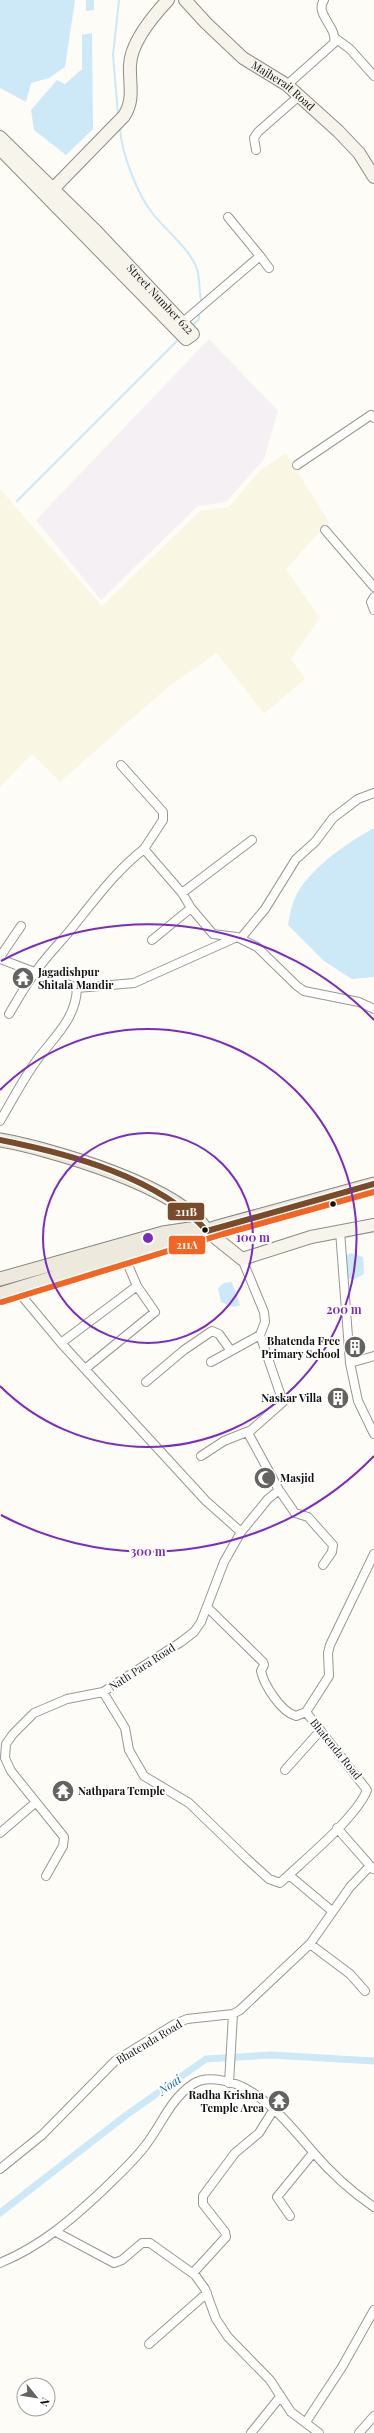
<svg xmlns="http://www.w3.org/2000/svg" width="374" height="2433" viewBox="0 0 374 2433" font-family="'Playfair Display',serif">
<rect width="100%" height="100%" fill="#fdfcf7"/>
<path fill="#f5f0f3" d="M209 339 278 411 264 459 226 502 198 506 101 600 36 520Z"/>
<path fill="#f9f7e4" d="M286 453 329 522 286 569 320 618 291 659 305 679 264 714 217 653 168 687 60 782 32 754 0 787V489L102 606 200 511 229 507 259 471Z"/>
<path fill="#cde8f7" d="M0 0H75L65 67 49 78 31 83 26 102 0 88Z
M86 0H94V10L86 11Z
M92 33 93 129 66 155 34 130 31 110 57 80 65 84 82 69V35Z
M374 828V977L352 979 344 974 324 961 288 925C290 916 291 906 295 898 307 870 348 842 374 828Z
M351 1253 363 1257 364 1274 353 1280 346 1277 343 1257Z
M232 1282 240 1305C233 1309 228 1305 221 1302L218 1288 224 1283Z"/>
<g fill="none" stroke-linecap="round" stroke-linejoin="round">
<path stroke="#cde8f7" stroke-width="2" d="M118 114 113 55 119 0
M120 129C122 154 137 194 153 214 165 229 188 248 196 266 200 275 199 290 201 300
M192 326 199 319V314
M17 501 179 339"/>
<path stroke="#cde8f7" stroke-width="7" d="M0 2213 125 2116 206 2059 271 2055 374 2061"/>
<g stroke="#979795" stroke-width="10">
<path id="street" d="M335 38 350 49 374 76
M287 85 334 43C338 27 314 14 324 0
M256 150 254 138 258 132 299 96
M260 256 269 268
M183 322 260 256 228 217
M297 465 371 415 374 418
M325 530 374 587
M374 597 371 602 374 610
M121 765 163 812V820L144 849 182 893 252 840
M191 908 213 934 237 937 257 947 297 986 304 991 359 1002 374 1009
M241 938 265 909 296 859 315 842 333 818 358 799 374 793
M152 940 191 908 182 893
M0 957 21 926
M0 959 77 988C76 1019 54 1037 37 1060 23 1079 12 1101 0 1121
M77 988 134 983 237 937
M9 1014C18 999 26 984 37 970 49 953 64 939 76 923 97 897 117 870 144 849
M340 1231 350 1363 358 1401 374 1434
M16 1289 61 1343 206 1501 241 1532 268 1499 279 1490 248 1433 283 1402 260 1335 265 1322 264 1312 242 1259
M61 1343 137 1286
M211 1362 260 1335
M350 1363 374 1356
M85 1369 155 1312 137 1286 123 1253
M146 1382 184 1350 212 1331 219 1334 231 1351
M201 1456 224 1441 249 1431
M279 1490 295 1513 308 1517 333 1545 332 1552 323 1565
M208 1608 263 1662 264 1665 261 1671C264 1685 281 1712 296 1716L306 1712
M103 1692 125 1728 129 1750 144 1776 189 1803 246 1858 269 1879 280 1883C303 1861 357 1817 367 1790L306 1712 329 1676 328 1653 330 1645 374 1554
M285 1770 320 1731
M337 1828 373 1869
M0 1833 35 1803
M289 1875 332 1911
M46 1876 63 1846 64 1837 11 1771 5 1758 6 1744 13 1734 34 1713 67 1699 103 1692 181 1642 194 1632 201 1622 224 1562 241 1532
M310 1944 350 1974 365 1991
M229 2083 233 2014
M0 2169 42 2135 115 2061 175 2024 187 2019 233 2014 240 2010 310 1944 350 1887 370 1866
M290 2216 277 2197 313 2153
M56 2232 114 2263 122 2260 142 2243H150L195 2275 205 2289 216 2319 228 2337 270 2380 291 2412 319 2433
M0 2263C41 2246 71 2220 103 2190 117 2176 133 2162 145 2146 161 2126 170 2099 193 2084 208 2074 236 2082 250 2091 276 2107 294 2130 313 2152 330 2172 352 2192 374 2207
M193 2273 226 2237 225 2232 203 2204V2196L235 2153 259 2133 274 2109
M149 2344 207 2293
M306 2422 342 2367 374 2310
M251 2433 280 2397
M359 2433 374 2416"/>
</g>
<g stroke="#8e8d8b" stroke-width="14">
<g id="secondary">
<path id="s1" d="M185 0 206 23 243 58 287 85 338 131 359 153 374 177"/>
<path id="s2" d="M0 137 96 231 193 334 186 339 0 149"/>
<path d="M48 194 124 116C135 99 129 84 130 65 131 43 153 16 168 0"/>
<path d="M207 1231 242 1259 311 1237 374 1225"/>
</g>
</g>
<g stroke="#858482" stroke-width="15">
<path id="primary" d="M0 1140C51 1149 179 1186 207 1231
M0 1279 163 1233 190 1229
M0 1294 221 1226 374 1184"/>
</g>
<use href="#street" stroke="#fffffe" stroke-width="8"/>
<use href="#secondary" stroke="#f6f4eb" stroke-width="12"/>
<use href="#primary" stroke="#ede9dc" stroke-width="13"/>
<g stroke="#fff" stroke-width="9">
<path id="bus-1" d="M0 1140C70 1154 158 1177 207 1231L374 1184"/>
</g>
<g stroke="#fff" stroke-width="9">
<path id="bus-2" d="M2 1302 223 1234 374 1192"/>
</g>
<use href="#bus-1" stroke="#7a4b2a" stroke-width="6"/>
<use href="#bus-2" stroke="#f26522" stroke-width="6"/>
</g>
<g fill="none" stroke="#7b2cbf" stroke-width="2">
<circle cx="148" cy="1238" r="105"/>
<path d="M0 1090A209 209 0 1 1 0 1386"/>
<path d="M374 1456A314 314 0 0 1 1 1515M1 961A314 314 0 0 1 374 1020"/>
</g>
<defs>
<g id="temple-disc" transform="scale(1.15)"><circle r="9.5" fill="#646362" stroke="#fff"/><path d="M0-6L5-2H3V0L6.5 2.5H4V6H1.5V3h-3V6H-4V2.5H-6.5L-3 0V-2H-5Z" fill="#fff"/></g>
<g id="building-disc" transform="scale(1.15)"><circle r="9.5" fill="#646362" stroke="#fff"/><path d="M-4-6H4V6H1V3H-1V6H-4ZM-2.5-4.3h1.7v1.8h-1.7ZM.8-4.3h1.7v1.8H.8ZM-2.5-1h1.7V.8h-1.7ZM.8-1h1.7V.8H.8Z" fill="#fff"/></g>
<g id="mosque-disc" transform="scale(1.15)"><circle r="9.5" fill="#646362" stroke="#fff"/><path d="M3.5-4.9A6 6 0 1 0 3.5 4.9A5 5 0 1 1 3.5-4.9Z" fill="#fff"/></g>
</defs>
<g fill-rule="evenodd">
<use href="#temple-disc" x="23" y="978"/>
<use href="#building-disc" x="355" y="1347"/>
<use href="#building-disc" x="338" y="1398"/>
<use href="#mosque-disc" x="265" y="1478"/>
<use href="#temple-disc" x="63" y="1791"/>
<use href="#temple-disc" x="279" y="2101"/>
</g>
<g fill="#111" stroke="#fff" stroke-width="1.5">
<circle cx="333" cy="1204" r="3.5"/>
<circle cx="205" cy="1230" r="3.5"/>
</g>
<g text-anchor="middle" stroke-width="4" stroke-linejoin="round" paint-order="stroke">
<g font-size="11" fill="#111" stroke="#fff">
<text dy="4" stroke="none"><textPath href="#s1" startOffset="131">Majherait Road</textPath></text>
<text dy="4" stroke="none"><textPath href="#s2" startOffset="228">Street Number 622</textPath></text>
<text transform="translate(142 1667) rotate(-33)" y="4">Nath Para Road</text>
<text transform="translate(336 1749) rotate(51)" y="4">Bhatenda Road</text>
<text transform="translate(149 2042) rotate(-31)" y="4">Bhatenda Road</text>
</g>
<g font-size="11" font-weight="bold" fill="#111" stroke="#fff" text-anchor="start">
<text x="38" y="976">Jagadishpur<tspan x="38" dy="13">Shitala Mandir</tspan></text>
<text x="340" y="1345" text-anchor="end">Bhatenda Free<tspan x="340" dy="13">Primary School</tspan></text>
<text x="322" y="1402" text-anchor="end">Naskar Villa</text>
<text x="280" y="1482">Masjid</text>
<text x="78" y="1795">Nathpara Temple</text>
<text x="264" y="2099" text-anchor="end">Radha Krishna<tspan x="264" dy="13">Temple Area</tspan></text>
</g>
<g font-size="12" font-style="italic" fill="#1768a6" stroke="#fff">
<text transform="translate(170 2085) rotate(-35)" y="4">Noai</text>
</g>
</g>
<circle cx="148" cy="1238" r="6" fill="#7b2cbf" stroke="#fff" stroke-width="2"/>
<g font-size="12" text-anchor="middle" font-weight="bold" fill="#7b2cbf" stroke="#fff" stroke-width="4" stroke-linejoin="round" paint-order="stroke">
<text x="253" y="1242">100 m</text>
<text x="344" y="1314">200 m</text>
<text x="148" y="1556">300 m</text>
</g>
<g stroke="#fff" stroke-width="1.5">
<rect x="167" y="1202" width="38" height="19" rx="4" fill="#7a4b2a"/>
<rect x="168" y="1235" width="38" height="20" rx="4" fill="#f26522"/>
</g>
<g font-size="11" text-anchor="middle" font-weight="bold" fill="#fff">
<text x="186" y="1216">211B</text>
<text x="187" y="1249">211A</text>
</g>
<g transform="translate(36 2397) rotate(120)"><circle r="19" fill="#ffffff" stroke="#a0a0a0"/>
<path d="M0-3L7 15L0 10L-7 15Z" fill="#646362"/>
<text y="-6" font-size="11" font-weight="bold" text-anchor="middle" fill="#111111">N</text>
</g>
</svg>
